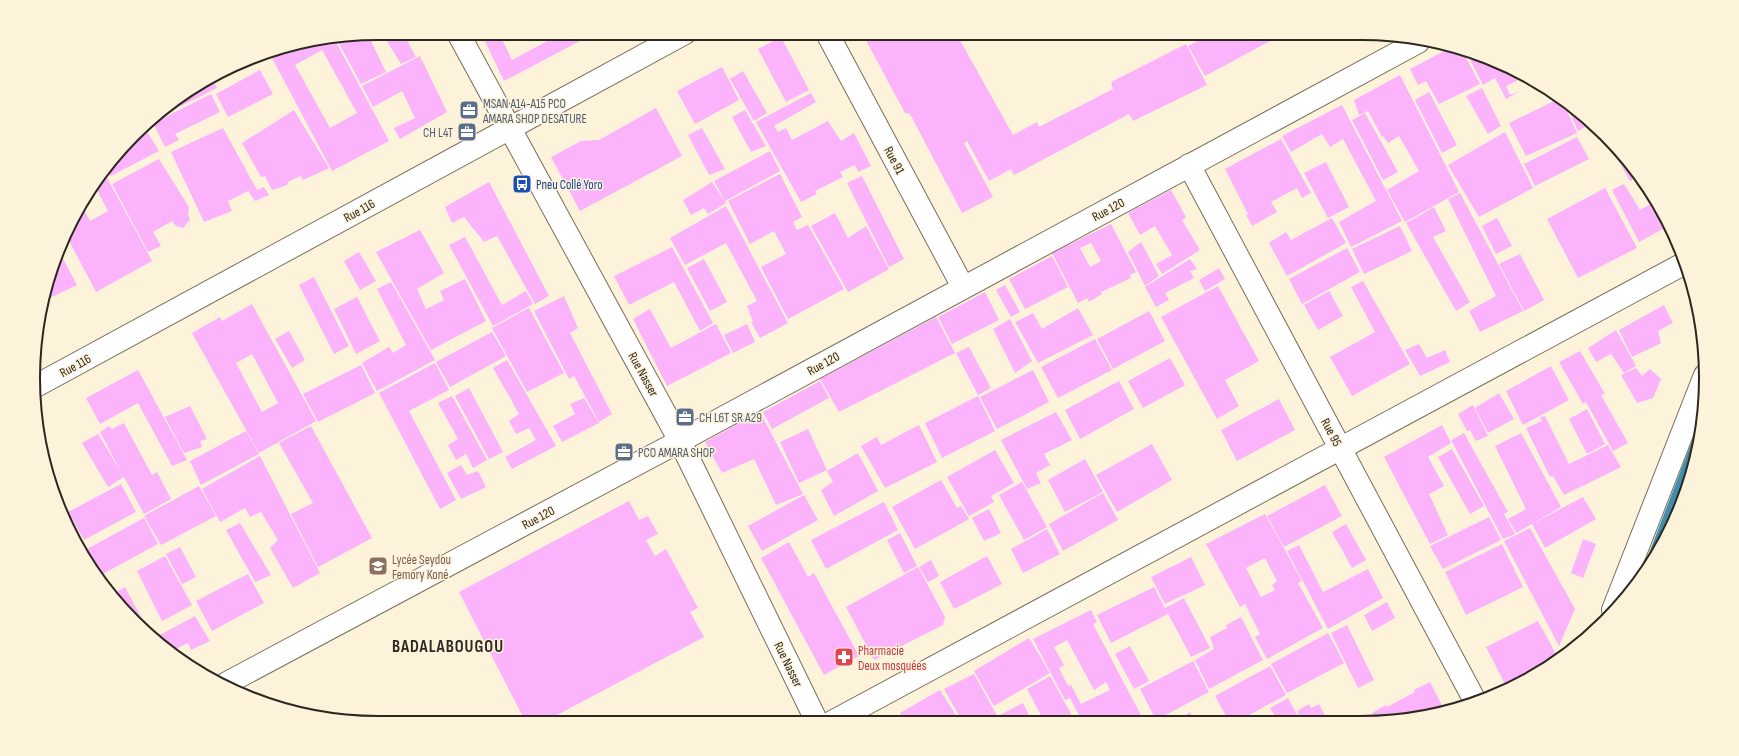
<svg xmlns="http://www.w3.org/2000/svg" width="1739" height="756" viewBox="0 0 1739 756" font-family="'Sofia Sans Condensed',sans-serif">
<rect width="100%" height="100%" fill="#fdf3db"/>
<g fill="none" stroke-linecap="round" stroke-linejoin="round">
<path stroke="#408daf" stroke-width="9" d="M1647 571 1703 425"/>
</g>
<path fill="#fbb3fc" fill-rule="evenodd" d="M376 33 369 37 386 72 361 84 337 40Z
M382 33H403L416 57 401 64Z
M481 33H499L512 60 562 33H595L504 81Z
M862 33H956L1013 135 1037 122 1039 127 1113 89 1111 82 1186 44 1207 85 1133 121 1129 114 1014 175 1011 169 989 181 967 141 964 143 993 197 962 213 910 114 905 113Z
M1212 33H1285L1205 76 1188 46Z
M781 37 809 90 786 102 758 49Z
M335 40 389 141 332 171 272 58 293 47ZM322 50 357 113 330 128 295 65Z
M1450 48 1462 50 1480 84 1439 104 1426 81 1418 85 1410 69Z
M1465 50 1472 51 1537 82 1529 86 1524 77 1506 86 1510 95 1520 91 1506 99 1495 78 1483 85Z
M264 53 265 54 217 81 214 75Z
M420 56 447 112 400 139 394 128 415 118 402 91 373 107 362 86Z
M722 67 739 100 695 124 677 91Z
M260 70 273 94 228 117 216 94Z
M743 71 767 113 754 121 730 79Z
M1400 75 1459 192 1405 222 1387 190 1419 171 1399 136 1388 143 1383 136 1382 137 1368 111 1359 115 1354 100Z
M211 77 217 88 155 119 154 116Z
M1482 88 1501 126 1488 134 1466 96Z
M1429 92 1457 145 1442 153 1415 100Z
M811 93 816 102 774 126 778 132 786 128 792 140 828 121 841 141 854 133 871 166 858 172 855 165 840 172 843 177 815 191 817 194 801 202 756 122Z
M211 94 220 112 175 134 179 140 165 147 153 123Z
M1560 98 1562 100 1577 133 1526 156 1509 123Z
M1565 102 1589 119 1592 123 1578 131Z
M1342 105 1402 221 1351 247 1339 222 1376 201 1343 139 1330 147 1322 134 1291 152 1282 136Z
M656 108 682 156 580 211 551 157 581 141 599 140Z
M294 110 329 168 303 180 300 176 288 182 287 185 272 190 265 176 261 177 242 143Z
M745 110 766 146 751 152 732 117Z
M1365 113 1398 172 1383 180 1352 120Z
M223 128 257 190 264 187 269 195 255 201 248 191 228 201 232 211 204 222 171 152Z
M702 128 725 169 709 175 688 135Z
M1505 132 1533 188 1479 217 1448 165Z
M148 133 159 151 111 176 108 171 132 141Z
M1577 137 1589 159 1535 186 1524 164Z
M1605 137 1635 168 1639 176 1630 181Z
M1281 139 1311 193 1302 198 1297 188 1271 202 1277 212 1252 226 1246 215 1248 214 1225 169Z
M770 151 780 171 725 201 714 181Z
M159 159 189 207 188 214 190 220 183 228 176 226 172 221 153 232 161 246 148 252 112 184Z
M1326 162 1349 207 1328 218 1304 173Z
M105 174 152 261 96 292 67 237 78 208 80 213 84 210 90 221 108 211 95 186Z
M780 174 802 217 793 222 797 230 808 225 844 289 788 319 761 267 786 254 774 231 750 244 728 201Z
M862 176 904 259 889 267 847 183Z
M489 182 549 296 535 304 497 236 484 242 464 217 452 223 445 207Z
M712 182 726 203 708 214 704 208 691 215 683 200Z
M1624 184 1640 210 1656 201 1670 225 1639 242 1612 190Z
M1605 188 1637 248 1578 278 1547 219Z
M1171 190 1186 217 1182 220 1200 250 1162 274 1156 264 1172 255 1155 226 1140 235 1128 213Z
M1460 193 1523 311 1480 332 1469 311 1496 296 1448 199Z
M726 206 788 323 760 338 751 322H753L747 306 757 301 726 243 685 265 670 238Z
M1434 207 1446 231 1433 237 1470 302 1456 311 1406 223Z
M835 213 848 238 866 226 889 269 848 292 811 226Z
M1332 218 1346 243 1287 276 1269 243 1286 232 1291 240Z
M1497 218 1512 246 1496 254 1482 226Z
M1111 224 1136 272 1130 275 1131 278 1101 292 1102 294 1089 302 1087 298 1078 303 1052 253ZM1091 243 1101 261 1090 267 1080 248Z
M1400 226 1412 251 1364 274 1352 249Z
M420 230 444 273 417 289 426 309 444 300 440 291 465 279 486 321 431 350 376 252Z
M465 237 502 305 526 291 533 304 493 326 449 245Z
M1141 242 1159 276 1145 286 1128 252Z
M672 247 713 323 700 331 674 282 629 305 614 276Z
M1347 248 1360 272 1302 304 1289 279Z
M359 252 376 281 360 290 344 261Z
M1520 254 1544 300 1524 311 1499 264Z
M61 255 77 285 43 301Z
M1052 256 1068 287 1025 309 1009 279Z
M704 259 727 302 710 311 687 268Z
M1190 259 1197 269 1190 271 1194 278 1165 293 1169 300 1156 307 1145 287Z
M1219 268 1225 279 1205 291 1199 280Z
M314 277 349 346 334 354 299 285Z
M1363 281 1410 364 1352 396 1330 357 1375 332 1351 287Z
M391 282 435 360 377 391 362 363 389 347 393 353 406 345 377 289Z
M1005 285 1020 312 1011 317 996 290Z
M1218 286 1259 361 1225 380 1239 406 1217 419 1161 317Z
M1329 291 1343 316 1318 330 1304 305Z
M985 292 999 320 952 344 938 317Z
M564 296 578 328 570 333 612 414 599 422 574 376 569 379 534 311Z
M357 297 380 341 356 354 334 309Z
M252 304 316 421 259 453 192 333 220 317 222 321ZM252 354 278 403 262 412 236 363Z
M1664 305 1673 323 1658 331 1661 343 1632 357 1619 330Z
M529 308 564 373 527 392 492 328Z
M1078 308 1093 335 1038 363 1015 322 1033 313 1042 329Z
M650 309 671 348 716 324 731 353 667 386 633 319Z
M1149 311 1165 341 1113 369 1097 339Z
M936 317 955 353 839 412 820 379Z
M1010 319 1032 361 1015 373 993 329Z
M747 324 755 342 733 353 724 335Z
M1616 330 1636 366 1624 373 1611 354 1596 362 1588 348Z
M289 331 305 360 292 368 275 339Z
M492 332 506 356 450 387 436 362Z
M1095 339 1112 370 1058 398 1041 367Z
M1419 344 1427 358 1445 350 1450 362 1420 376 1405 350Z
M969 347 991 388 978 395 956 353Z
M1580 351 1605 394 1601 395 1628 443 1613 451 1586 402 1583 404 1559 362Z
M1170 358 1185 385 1143 408 1128 381Z
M507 360 556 446 512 469 505 457 536 440 529 428 516 434 509 421 519 414 493 368Z
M435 363 449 390 409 411 456 500 440 509 379 393Z
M361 365 375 393 318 422 303 394Z
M1551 366 1569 400 1523 425 1506 391Z
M1636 368 1642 376 1650 369 1661 379 1653 398 1637 403 1621 375Z
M138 370 187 460 172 466 138 403 100 424 86 398Z
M1033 370 1049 402 997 429 980 397Z
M820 381 829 398 772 429 763 412Z
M1119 381 1134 409 1080 439 1065 410Z
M469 388 503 452 489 459 455 396Z
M1499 393 1514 419 1488 433 1475 408Z
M452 396 487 460 473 468 466 454 456 460 448 445 458 439 438 403Z
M978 396 995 431 942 458 925 423Z
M584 398 599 423 562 442 553 426 575 414 570 404Z
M1279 399 1295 430 1237 461 1221 430Z
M1473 405 1488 436 1476 441 1470 430 1467 431 1458 414Z
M190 406 207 439 200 441 202 447 184 453 165 417Z
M1587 409 1605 444 1587 454 1569 419Z
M760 412 803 494 776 505 754 459 722 473 705 442Z
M1056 412 1072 440 1044 454 1050 465 1036 473 1041 483 1027 489 1001 440Z
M1545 416 1569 464 1608 445 1621 467 1564 495 1553 476 1550 477 1526 428 1542 421 1540 417Z
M124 423 152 475 157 472 171 499 144 514 124 477 108 487 82 443 98 434 121 472 100 432 109 426 112 429Z
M919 425 937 462 885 488 861 446 877 437 881 445Z
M1442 425 1451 443 1428 457 1444 486 1429 494 1448 535 1430 544 1384 457Z
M311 426 372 538 318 567 291 514 313 503 279 443Z
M808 429 827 470 799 483 780 442Z
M246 431 259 454 201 485 190 461Z
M1464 433 1508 512 1504 514 1515 534 1503 539 1451 440Z
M1521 433 1561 507 1516 533 1508 519 1526 509 1495 446Z
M1152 444 1172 480 1117 512 1096 475Z
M1452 449 1484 506 1470 514 1438 457Z
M995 450 1014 483 991 496 994 502 969 516 947 477Z
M858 453 878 491 834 516 821 490 833 482 827 471Z
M260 456 320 573 293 588 270 548 278 540 261 512 250 517 245 508 220 522 202 489Z
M1085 459 1103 492 1065 512 1048 480Z
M461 465 467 475 478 471 486 487 461 499 447 473Z
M941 480 957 508 961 506 969 519 915 549 892 507Z
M1022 482 1047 527 1024 540 999 495Z
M121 484 136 512 84 540 68 512Z
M1325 485 1342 516 1284 547 1267 516Z
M199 486 216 516 161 545 144 516Z
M1103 493 1118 520 1063 551 1049 524Z
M804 495 818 520 762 551 748 526Z
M1583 497 1596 519 1545 548 1532 524Z
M629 501 639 520 648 516 658 534 646 540 655 556 666 549 698 608 690 612 704 637 542 723H526L459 592Z
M884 502 898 530 826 569 811 540Z
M989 509 1001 533 984 541 972 518Z
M1265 514 1302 581 1298 583 1323 628 1267 659 1255 637 1260 634 1245 604 1240 607 1206 544ZM1265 558 1277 581 1272 585 1275 590 1261 597 1246 568Z
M1489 517 1501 540 1443 569 1430 546Z
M144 518 158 544 101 575 87 549Z
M240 523 271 575 255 582 226 530Z
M71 524 84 548 79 551 70 525Z
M1346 524 1366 560 1352 568 1332 532Z
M1530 528 1575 609 1559 646 1504 541Z
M1047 529 1060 554 1023 573 1011 549Z
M900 533 917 566 904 573 887 540Z
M1583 539 1596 544 1583 578 1571 573Z
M789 542 808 577 814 573 859 656 824 675 761 558Z
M1502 544 1523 587 1466 615 1445 572Z
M1299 545 1323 592 1368 569 1383 598 1328 629 1287 551Z
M180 547 196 577 182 584 166 554Z
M165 556 192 605 162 621 137 571Z
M987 556 1002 584 954 609 940 582Z
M1191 557 1205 585 1165 604 1151 577Z
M931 560 939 576 928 582 919 567Z
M918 567 945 617 943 625 874 660 846 607Z
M248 574 264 603 212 631 196 601Z
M125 587 143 621 138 624 118 605 111 595Z
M1154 587 1168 614 1111 643 1097 615Z
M1184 598 1210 648 1191 657 1165 608Z
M1387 602 1395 618 1372 631 1364 615Z
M1091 610 1097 622 1093 624 1144 721H1082L1070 698 1065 700 1033 639ZM1067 640 1094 690 1106 682 1110 690 1081 704 1071 685 1068 686 1059 668 1064 665 1054 647Z
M195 616 210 641 191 650 188 643 176 649 179 656 178 657 168 652 154 638Z
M1241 617 1263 660 1209 689 1195 660 1214 649 1210 637 1227 628 1226 625Z
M1538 621 1555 652 1552 662 1529 677 1507 688 1486 647Z
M1347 625 1374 680 1358 688 1331 633Z
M1328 633 1344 663 1287 693 1271 664Z
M1029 638 1050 673 994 706 974 671Z
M1130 646 1149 681 1134 689 1115 654Z
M1193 661 1209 692 1156 720 1140 689Z
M1270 666 1286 695 1238 721H1229L1215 696Z
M974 674 1000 721H962L944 689Z
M1050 676 1075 721H1044L1027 689Z
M1430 682 1444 709 1406 720H1376L1372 713 1386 705 1387 707 1415 692 1414 690Z
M940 690 957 717 950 721H904L900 713Z
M1288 698 1300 720H1277L1270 708Z
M1023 703 1032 721H1003L1000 715Z
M1309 704 1311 708 1319 704 1327 720H1301L1297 711Z
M1190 712 1195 721H1175Z"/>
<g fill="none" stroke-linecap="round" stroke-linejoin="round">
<g stroke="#776e5a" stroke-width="24">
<path id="minor" d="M458 33 680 441 817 722
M827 33 963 287
M1189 165 1474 699
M34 387 685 33
M1613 610 1705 375
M227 683 680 441 1418 42
M832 722 1685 263"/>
</g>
<use href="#minor" stroke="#fff" stroke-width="22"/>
</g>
<defs>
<g id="office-square" transform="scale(1)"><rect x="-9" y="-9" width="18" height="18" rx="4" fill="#5c6f8a" stroke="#fdf3db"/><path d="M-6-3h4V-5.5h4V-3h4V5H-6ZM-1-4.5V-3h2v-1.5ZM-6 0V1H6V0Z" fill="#fff"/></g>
<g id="bus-square" transform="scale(1)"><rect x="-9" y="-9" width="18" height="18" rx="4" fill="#1a4fb4" stroke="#fdf3db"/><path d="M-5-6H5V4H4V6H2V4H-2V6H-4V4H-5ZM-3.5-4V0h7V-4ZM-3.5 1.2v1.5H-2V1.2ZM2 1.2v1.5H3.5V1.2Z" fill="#fff"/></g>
<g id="school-square" transform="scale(1)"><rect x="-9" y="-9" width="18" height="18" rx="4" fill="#8d6e63" stroke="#fdf3db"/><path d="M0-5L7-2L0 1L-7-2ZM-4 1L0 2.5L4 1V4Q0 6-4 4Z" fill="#fff"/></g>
<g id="pharmacy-square" transform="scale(1)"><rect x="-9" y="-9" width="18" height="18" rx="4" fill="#e0444e" stroke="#fdf3db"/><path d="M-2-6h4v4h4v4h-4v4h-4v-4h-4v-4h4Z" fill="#fff"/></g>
</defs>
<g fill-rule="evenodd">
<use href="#office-square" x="469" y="110"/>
<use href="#office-square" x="467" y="132"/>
<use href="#bus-square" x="522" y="184"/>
<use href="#office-square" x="685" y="417"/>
<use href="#office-square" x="624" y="452"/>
<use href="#school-square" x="378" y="566"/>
<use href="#pharmacy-square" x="844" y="657"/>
</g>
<g text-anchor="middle" stroke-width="3" stroke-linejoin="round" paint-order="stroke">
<g font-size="13" fill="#4e5e75" stroke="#fdf3db" text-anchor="start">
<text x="483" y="108">MSAN A14-A15 PCO<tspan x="483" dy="15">AMARA SHOP DESATURE</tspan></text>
<text x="453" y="137" text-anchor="end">CH L4T</text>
<text x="699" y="422">CH L6T SR A29</text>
<text x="638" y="457">PCO AMARA SHOP</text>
</g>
<g font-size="13" fill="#2c2820" stroke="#fdf3db">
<text transform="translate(895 160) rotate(62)" y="5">Rue 91</text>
<text transform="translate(1108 209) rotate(-28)" y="5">Rue 120</text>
<text transform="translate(359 210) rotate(-29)" y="5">Rue 116</text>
<text transform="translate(823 363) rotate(-29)" y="5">Rue 120</text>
<text transform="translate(75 365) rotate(-29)" y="5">Rue 116</text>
<text transform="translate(644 374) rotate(61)" y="5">Rue Nasser</text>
<text transform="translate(1332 432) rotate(62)" y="5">Rue 95</text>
<text transform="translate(538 517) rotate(-28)" y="5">Rue 120</text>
<text transform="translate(789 664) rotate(64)" y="5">Rue Nasser</text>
</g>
<g font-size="13" fill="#164399" stroke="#fdf3db" text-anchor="start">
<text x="536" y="189">Pneu Collé Yoro</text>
</g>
<g font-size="13" fill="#785e54" stroke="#fdf3db" text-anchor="start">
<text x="392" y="564">Lycée Seydou<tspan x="392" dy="15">Femory Koné</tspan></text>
</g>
<g font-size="13" fill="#be3a42" stroke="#fdf3db" text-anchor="start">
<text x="858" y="655">Pharmacie<tspan x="858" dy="15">Deux mosquées</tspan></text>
</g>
<g font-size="17" font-weight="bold" letter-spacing="1" fill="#2c2820" stroke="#fdf3db">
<text x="448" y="652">BADALABOUGOU</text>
</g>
</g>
<path d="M0 0H1739V756H0ZM378 40H1361A338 338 0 0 1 1699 378V378A338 338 0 0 1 1361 716H378A338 338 0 0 1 40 378V378A338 338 0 0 1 378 40Z" fill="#fdf3db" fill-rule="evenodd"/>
<path fill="none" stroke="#2c2820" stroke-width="2" d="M378 40H1361A338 338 0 0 1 1699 378V378A338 338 0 0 1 1361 716H378A338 338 0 0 1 40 378V378A338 338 0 0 1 378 40Z"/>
</svg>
